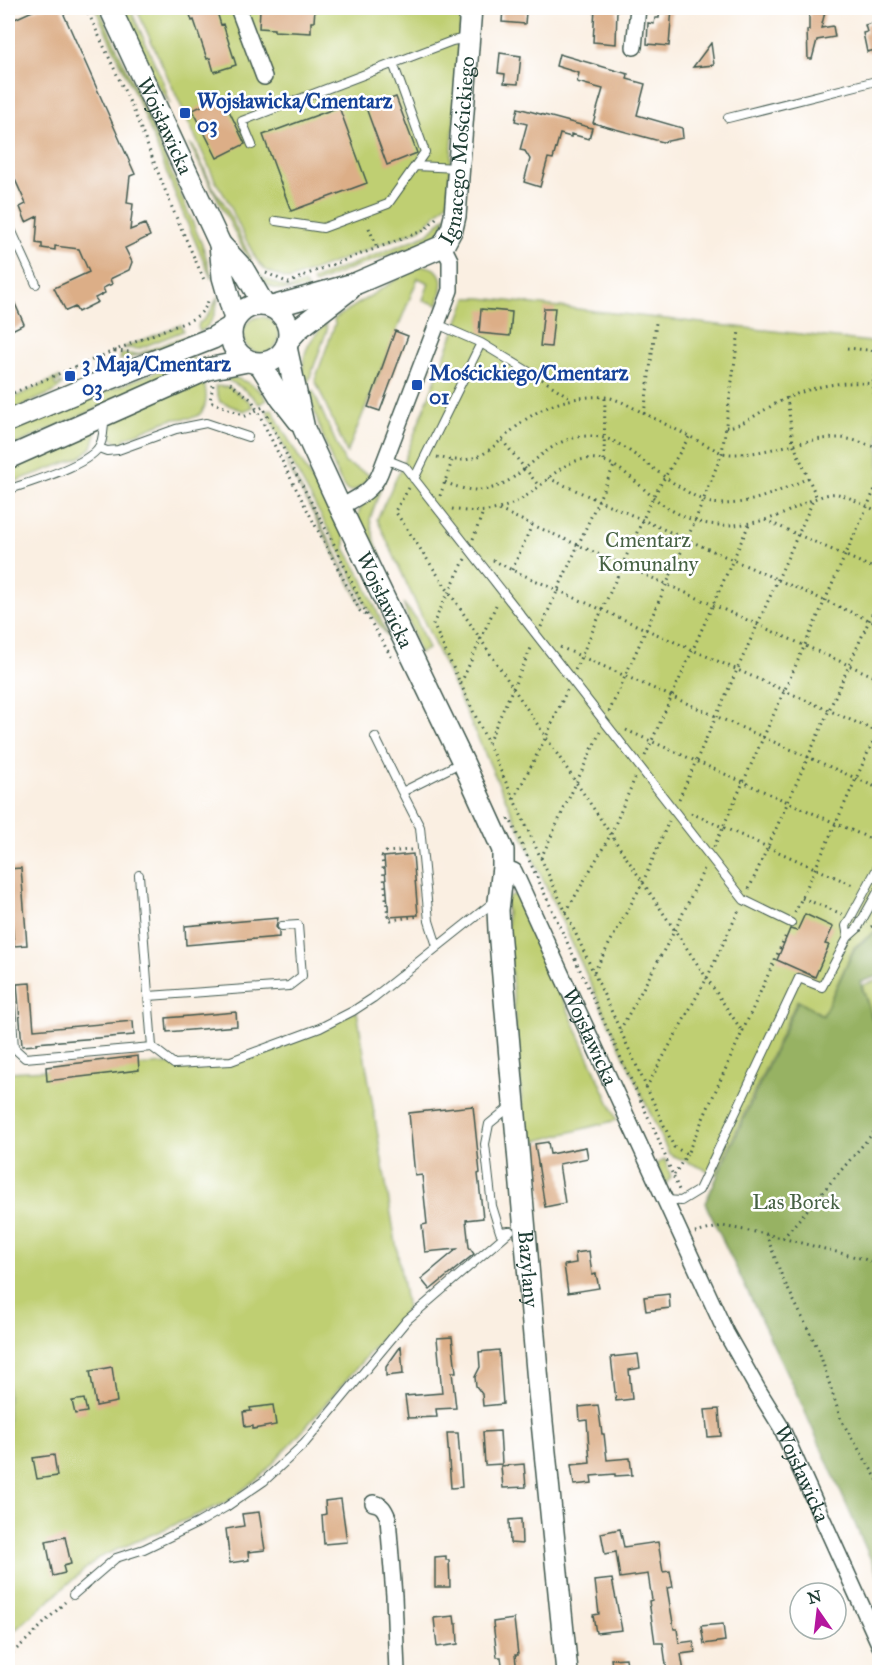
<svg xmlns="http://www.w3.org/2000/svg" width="887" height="1680" viewBox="0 0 887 1680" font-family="'IM FELL Great Primer',serif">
<rect width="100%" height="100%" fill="#fff"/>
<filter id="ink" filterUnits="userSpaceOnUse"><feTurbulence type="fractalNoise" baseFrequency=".0167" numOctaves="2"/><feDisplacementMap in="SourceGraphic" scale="12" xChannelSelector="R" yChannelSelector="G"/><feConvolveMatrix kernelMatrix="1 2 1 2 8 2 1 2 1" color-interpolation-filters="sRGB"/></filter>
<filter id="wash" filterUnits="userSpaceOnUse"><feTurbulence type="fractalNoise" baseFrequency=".008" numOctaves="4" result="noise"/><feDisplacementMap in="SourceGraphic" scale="24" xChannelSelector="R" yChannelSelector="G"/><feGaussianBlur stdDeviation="1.35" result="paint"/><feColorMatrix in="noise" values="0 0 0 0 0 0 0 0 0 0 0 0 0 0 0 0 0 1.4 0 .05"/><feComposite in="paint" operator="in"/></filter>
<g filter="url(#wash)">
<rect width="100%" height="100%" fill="#faefe2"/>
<path fill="#bfcf72" stroke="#6f8653" stroke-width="1.5" d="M95 8H99L143 106 203 247 212 277 211 278 179 204 141 107Z
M121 8H130L164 84 170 104 153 78Z
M136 8H462L448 202 421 229 289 280 265 270 256 259 241 230 228 201 216 182Z
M190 145 193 146 215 191 224 203 251 259 250 262Z
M447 215 442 228 437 234 426 243 354 267 315 284 312 280 428 234Z
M426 266C449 271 441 288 438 305L423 300 429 283 418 278 347 453 315 380 335 324 334 319 411 270 418 267Z
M259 274 265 279 289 289 304 283 307 288C288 292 271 293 258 275Z
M218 296C217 311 213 324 200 332L198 327 199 323C209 318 213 306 218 296Z
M467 298H481L879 343V928L854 947 823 1015 797 1000 716 1174 669 1154 377 519 402 466Z
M243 335a18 18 0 1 1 36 0a18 18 0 1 1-36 0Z
M326 324 327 330 309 380 305 384C298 360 308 339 326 324Z
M181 325 183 331 138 349 123 348Z
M186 336 187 339 165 348 120 360 121 354H138Z
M194 357 197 364 8 448V430Z
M228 376C244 380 259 386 267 400L259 404C248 390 235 382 218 377Z
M59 377 60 380 54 383 56 386 61 383 62 385 54 392 8 412V400Z
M203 380C208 393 209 416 190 418 182 419 175 418 167 421 152 426 138 433 124 439V443C109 444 108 429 114 419Z
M215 386 229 387 249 401 253 407 244 411 220 402Z
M313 391 345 463 370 475C366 481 357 493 348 491 338 488 313 406 308 392Z
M272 409 284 432 345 536V548L362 578 387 634 418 680 367 607 339 549 291 461 267 411Z
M94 430 96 435 92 447 81 457 8 484V465Z
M285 460 333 547 363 608Z
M383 482 370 519 374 539 383 560C374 547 350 523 361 507 364 503 369 501 372 497 377 493 380 488 383 482Z
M403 603 416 619 428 649 419 653Z
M515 894 518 898 617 1120 525 1144 506 902 508 897Z
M879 980H880L879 1039 862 985Z
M357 1011 407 1309 298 1436 263 1474 227 1502 98 1558 8 1636V1072L231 1061Z
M665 1159 671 1177 666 1184 656 1164Z"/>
<path fill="#97b264" stroke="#5b784c" stroke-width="1.5" d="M879 929V976L860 982 880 1044 879 1578 802 1405 705 1203 798 1001 823 1016 855 948Z"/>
<g id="blocks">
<path fill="#dcae87" d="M39 8H61L135 174 130 176 127 203 133 204 130 230 145 224 150 236 125 248 132 262 129 270 110 279 112 284 103 288 105 293 95 298 98 302 78 312 75 307 66 311 54 288 89 272 79 249 55 246V250L42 248V244L36 243 38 216 26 222 20 207 26 204 8 164V22Z
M188 8H212L214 13 217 12 221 25 223 24 236 65 214 72 210 58 207 59 194 20 192 21Z
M260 8H315L314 22H311V33L274 31V29L259 28Z
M503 8H524L523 11 526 12 525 24 502 22Z
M595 8H617L616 44 593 42Z
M660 8H672L669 46 647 44 648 23 654 24 655 18H659Z
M811 8H826L821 28 833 26 835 37 817 40 812 59H808L807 30H809V17Z
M879 21V49L867 52 863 33 867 32 865 25Z
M711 43 714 65 693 67Z
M500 53 521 56 518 84 504 83 505 74 498 73Z
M559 54 628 74 627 79 645 84 637 115 682 128 683 138 663 142 593 123 603 89 577 82 579 73 556 66Z
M222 96 245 144 217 158 193 110Z
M396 97 417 153 387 165 366 108Z
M339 107 367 183 291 211 263 135Z
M518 108 592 128 589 139 571 134V137L560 134 553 159 548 158 540 187 524 182 530 159 525 151 520 150 527 124 515 121Z
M8 288 24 324 8 332Z
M544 308H555L551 347 540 346Z
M481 309 512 312 510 336 479 333Z
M395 331 408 336 380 411 368 407Z
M413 854 418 915 389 917 384 857Z
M21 868 27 945 14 946 8 869Z
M805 914 833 927 825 944 829 945 815 977 777 960 790 929 797 931Z
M278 918 276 927 279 931V937L186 945 185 926Z
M30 983 34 1030 133 1021 134 1035 36 1043V1045L22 1046 17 984Z
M236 1012 237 1026 167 1032 166 1018Z
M138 1056 139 1070 47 1081 46 1067Z
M473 1106 480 1173 478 1174 483 1218 466 1220 469 1247 474 1254 430 1290 421 1279 457 1249 425 1252 422 1225 427 1224 422 1175 415 1176 409 1113Z
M548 1142 550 1154 586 1147 588 1158 559 1164 565 1203 545 1207 535 1144Z
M589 1251 592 1275 596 1274 599 1288 568 1293 564 1265 576 1263 575 1253Z
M669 1294 670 1308 646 1311 644 1297Z
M452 1337 456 1372H452L456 1408 436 1409 437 1417 408 1418 405 1396 442 1393 437 1338Z
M401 1346 403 1374 386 1376V1367Z
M499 1350 503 1404 483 1406 482 1394 476 1386 475 1377 480 1367 479 1352Z
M638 1354 640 1368 629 1370 632 1399 616 1401 611 1357Z
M112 1367 117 1402 96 1406 90 1371Z
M84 1399 87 1412 75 1414 72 1401Z
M273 1405 276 1425 253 1429V1426L245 1427 243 1412 251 1411 250 1408Z
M598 1405 602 1434H604L607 1460 630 1458 632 1475 615 1476V1474L591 1476 592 1483 574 1485 571 1465 590 1463 587 1420 580 1421 579 1407Z
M719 1409 721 1436 708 1437 705 1410Z
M500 1431 502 1464 485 1465 483 1432Z
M447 1433H458L462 1487 451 1488Z
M54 1455 57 1476 37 1479 33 1458Z
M524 1464 526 1487 503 1488 501 1466Z
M341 1499 347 1542 324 1544 322 1515 326 1514 325 1501Z
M259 1512 265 1550 248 1552 249 1560 230 1563 226 1529 244 1526 242 1514Z
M521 1519 522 1544 510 1543 509 1520Z
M620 1529 624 1547 658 1542 663 1572 670 1571 673 1587 667 1588 674 1629H677L679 1643 693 1641 695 1652 681 1654 684 1672H667L663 1643H655L649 1601 652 1600 648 1574 620 1578 616 1552 605 1554 601 1533Z
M65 1537 71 1564 63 1566 65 1573 53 1576 46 1541Z
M446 1556V1560H449L450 1587H435V1557Z
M612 1579 622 1630 596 1633 593 1615 599 1614 595 1581Z
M454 1616 455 1624H457L458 1644 437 1647 434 1618Z
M514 1619 518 1655H515L517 1672H503L501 1657H497L493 1622Z
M723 1624 725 1641 704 1644 701 1626Z
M626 1658 628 1672H613L611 1659Z"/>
</g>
</g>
<g filter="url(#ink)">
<use href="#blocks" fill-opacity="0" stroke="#40584e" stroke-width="1.5"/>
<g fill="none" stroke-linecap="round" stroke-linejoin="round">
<g stroke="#40584e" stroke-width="10">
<path id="lane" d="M728 118 880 80
M252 145 242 121 452 41 467 38
M415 166 458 168
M276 221 323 228 388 204 425 152 393 63
M8 223 36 284
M481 343 529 372
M99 448 107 451 118 450 176 429 206 423 248 437
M385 459 405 467 744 900 791 923
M414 479 481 343 437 324
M8 490C29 482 91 465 100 445 104 437 104 426 104 417
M375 737 402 792 462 762
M402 792 420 827 429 921 437 946
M139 875 152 1047 174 1064 231 1061 320 1028 353 1011 373 998 495 901
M848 937 846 926 880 863
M8 958 14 1048 25 1058 152 1047
M149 996 289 986 302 976 298 925 282 926
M666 1200 681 1201 699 1190 799 978 822 987 848 937 857 929 880 888
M509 1231 500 1232 492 1206 485 1144 489 1124 511 1106
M73 1595 116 1558 144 1549 198 1523 226 1507 264 1481 304 1444 407 1320 510 1231"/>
</g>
<g stroke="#40584e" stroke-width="18">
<g id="street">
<path d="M238 8 264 77"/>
<path d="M634 47 638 8"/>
<path d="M340 507C357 498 373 491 380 473L450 290V260L443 246"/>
<path id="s1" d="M503 867 514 871 726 1333 757 1388 781 1427 880 1646"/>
<path d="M373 1503C382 1504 385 1510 388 1518L394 1596 397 1672"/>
</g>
</g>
<g stroke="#40584e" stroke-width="24">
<g id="secondary">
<path id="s2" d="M110 8 220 244 243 269 264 305"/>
<path d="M220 244 223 277 235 319"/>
<circle cx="260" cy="334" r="29"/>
<path id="s3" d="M272 307 357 283 443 246 452 229 455 216 471 8"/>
<path d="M289 339 298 329 350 289"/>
<path id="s4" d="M286 347 304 429 340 507 463 762 503 850V867L498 910 499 930 538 1382 567 1672"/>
<path d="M260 364 281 398 299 421"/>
<path d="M8 421 94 385 213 338 231 327"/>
<path d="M8 458 208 369 247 361"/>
</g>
</g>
<path stroke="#40584e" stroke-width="3" stroke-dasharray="1.5 4.5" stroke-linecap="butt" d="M86 8 133 109 173 210 205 282
M369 228 377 248
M266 273 289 283 305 275 425 230 437 217
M847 348 878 351
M115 351 129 352
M877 351 873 384 880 445
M537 376 572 399
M230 383 252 400 290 477 360 611 368 617
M213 385 210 401 245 416 263 407 296 474 335 546 368 617 392 658
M8 395 164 330C183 323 205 319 209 297
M787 397 793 443 817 498
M644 414 656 323
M726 427C742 426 755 415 768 408 802 388 840 378 880 385
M502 440 539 486
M437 457C482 468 490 447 521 423 544 405 575 395 604 397 610 397 616 400 622 402L722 453C756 459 797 439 834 438 850 437 865 444 880 449
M604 460 605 397
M548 478 880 625
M445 482C516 515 529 437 588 436 610 436 621 445 638 457 654 469 694 500 712 503 744 508 780 491 808 478
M409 488 395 511 742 1031
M440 496 452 461
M452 509C483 515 507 511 533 491 551 478 563 461 586 459 614 455 638 486 658 501 667 508 679 515 690 519 718 530 755 525 783 514 795 508 825 491 838 494 851 497 867 507 880 512
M499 510 880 679
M765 520 880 571
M473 539 483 512
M465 559 433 624 674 1147 687 1154 787 933
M493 560 512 570 880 733
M512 570 532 525
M541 627 614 466
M560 647 880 789
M575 670 653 497 689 437
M461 683 497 603
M609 712 695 521 722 453 739 331
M626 730 880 843
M488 743 532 646
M645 756 750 522
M514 799 546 737 567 690
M679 799 813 501
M691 813 855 886
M508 820 510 819 657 1136 679 1190
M714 847 880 478
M411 850 386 852 382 857 388 918 391 920 419 916
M541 858 600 732
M749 889 880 596
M802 898 842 914
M566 912 611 834 635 778
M795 913 880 726
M871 927 880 921
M594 972 643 882 669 821
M620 1030 675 930 705 867
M646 1088 707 978 740 908
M674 1175 687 1154
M695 1233 722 1226 766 1234 864 1259 880 1265
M766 1234 783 1279 819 1351 841 1420 880 1484
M783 1238 880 1125
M8 1657 32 1635 65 1602"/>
<use href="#lane" stroke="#fff" stroke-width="8"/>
<use href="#street" stroke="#fff" stroke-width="15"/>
<use href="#secondary" stroke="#fff" stroke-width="21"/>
</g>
</g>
<g fill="#1a4fb4" stroke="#fff" stroke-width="2">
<rect x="179" y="107" width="12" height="12" rx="3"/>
<rect x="64" y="370" width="12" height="12" rx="3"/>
<rect x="411" y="379" width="12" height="12" rx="3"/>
</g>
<g text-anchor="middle" stroke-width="5" stroke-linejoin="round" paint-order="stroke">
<g font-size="21" font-weight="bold" fill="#164399" stroke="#fff" text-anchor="start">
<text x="197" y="108">Wojsławicka/Cmentarz<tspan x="197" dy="24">03</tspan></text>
<text x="82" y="371">3 Maja/Cmentarz<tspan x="82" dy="24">03</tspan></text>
<text x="429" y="380">Mościckiego/Cmentarz<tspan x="429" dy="24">01</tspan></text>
</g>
<g font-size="21" fill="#1f3d34" stroke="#fff">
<text dy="7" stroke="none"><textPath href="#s2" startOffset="130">Wojsławicka</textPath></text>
<text dy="7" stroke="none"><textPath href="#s3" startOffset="280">Ignacego Mościckiego</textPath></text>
<text dy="7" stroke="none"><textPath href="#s4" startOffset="273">Wojsławicka</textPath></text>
<text dy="7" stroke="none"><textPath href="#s1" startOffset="194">Wojsławicka</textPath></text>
<text dy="7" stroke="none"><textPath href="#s4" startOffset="970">Bazylany</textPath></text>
<text dy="7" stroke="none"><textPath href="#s1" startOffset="680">Wojsławicka</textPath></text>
</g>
<g font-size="21" fill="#476244" stroke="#fff">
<text x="648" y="547">Cmentarz<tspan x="648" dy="24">Komunalny</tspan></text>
<text x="796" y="1209">Las Borek</text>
</g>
</g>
<rect width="887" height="1680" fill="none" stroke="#fff" stroke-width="30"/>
<g transform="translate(818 1611) rotate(346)"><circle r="28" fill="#ffffff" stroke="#a5b1ae" stroke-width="1.5"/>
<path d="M0-4.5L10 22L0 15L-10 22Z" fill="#b5179e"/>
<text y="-9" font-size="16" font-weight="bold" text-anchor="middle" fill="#1f3d34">N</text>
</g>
</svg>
